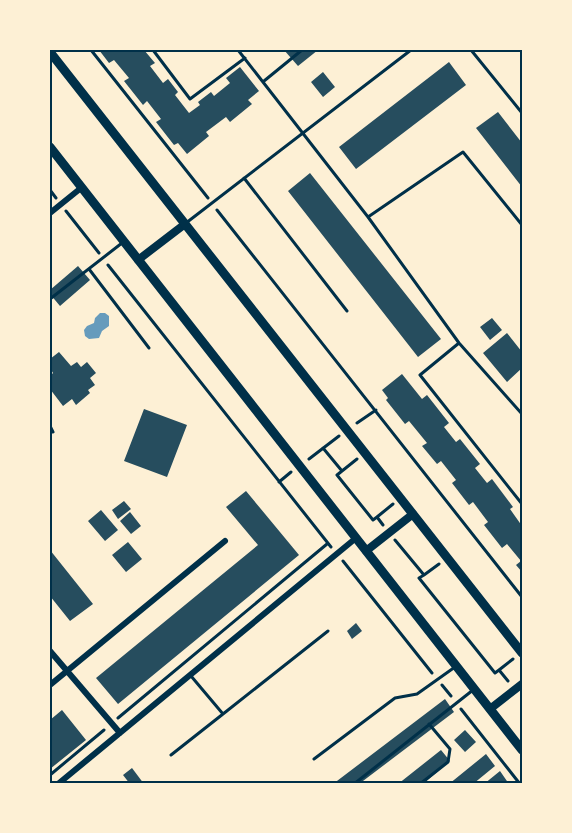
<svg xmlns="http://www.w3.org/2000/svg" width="572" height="833" viewBox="0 0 572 833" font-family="Roboto,sans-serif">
<rect width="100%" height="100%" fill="#fdf0d5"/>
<path fill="#669bbc" d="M100 313H105L109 316V326L102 331 99 338 89 339 85 336 84 330 87 326 94 323 95 318Z"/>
<path fill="#264d5e" d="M99 50H144L155 63 150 66 163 83 168 79 178 92 175 95 189 113 200 105 198 102 211 92 214 96 230 83 226 78 240 67 259 91 248 100 252 104 230 122 226 117 206 132 209 136 187 154 178 143 174 145 156 122 161 119 147 101 143 105 124 81 129 78 114 60 109 63Z
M284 50H318L298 66Z
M449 62 466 85 356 169 339 147Z
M323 72 335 87 323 97 311 82Z
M498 112 522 143V187L476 128Z
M310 173 441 339 418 357 288 191Z
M78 266 90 280 60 306 50 294V290Z
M492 318 502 330 490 340 480 327Z
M507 333 522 352V368L507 382 483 353Z
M59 352 71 366 77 362 81 367 87 362 96 373 90 378 95 385 88 390 90 393 76 405 72 399 63 406 50 389V376L53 373 50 368V359Z
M402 374 422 399 427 395 449 423 444 427 456 442 460 439 480 464 475 468 487 483 492 479 513 507 510 509 522 526V572L516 565 521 561 507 544 502 548 484 525 488 522 473 502 469 505 452 483 456 480 441 461 437 464 422 446 427 443 409 421 405 424 386 400 388 398 382 390Z
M144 409 187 425 167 477 124 461Z
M246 491 299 555 118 704 96 678 258 545 226 507Z
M124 501 131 509 118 519 112 510Z
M101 510 118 530 105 541 88 521Z
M130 512 141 526 131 534 120 521Z
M128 542 142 559 126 572 112 555Z
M50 550 93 604 70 621 50 596Z
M356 623 362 631 352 639 347 631Z
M445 699 454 712 359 784H333Z
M62 710 86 740 50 769V720Z
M465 730 476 742 465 752 454 740Z
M441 750 450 761 423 784H398Z
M486 754 495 766 473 784H449Z
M132 768 144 784H130L123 775Z
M500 771 509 784H484Z"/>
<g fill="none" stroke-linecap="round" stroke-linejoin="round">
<path stroke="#003049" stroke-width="3" d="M91 50 208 198
M471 50 522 113
M50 190 56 198
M217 210 522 597
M66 211 99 253
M108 265 331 547
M357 423 376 410
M323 448 342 471 337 475 373 520 377 517 383 525
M309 459 339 436
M342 471 357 459
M279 482 291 472
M377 517 393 504
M395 540 424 575 419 578 495 673 499 670 508 681
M343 561 432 673
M424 575 439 564
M499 670 513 659
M442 685 451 696
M461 709 520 784
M118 718 327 544
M50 775 104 730"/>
<path stroke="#003049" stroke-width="3" d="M153 50 190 99 245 58
M238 50 368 217 459 343 522 414
M264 81 302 50
M244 178 347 311
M368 217 463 152 522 225
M186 223 411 50
M89 269 149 348
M50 299 122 243
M459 343 420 375 522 504
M50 426 53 432
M223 714 328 631
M171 755 223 714 191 676
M314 759 395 698 417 694 455 667
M354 784 473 690
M420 784 448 762 450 749 429 724"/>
<path stroke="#003049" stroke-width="6" d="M50 213 81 188
M50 651 120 733
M50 685 225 541
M58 784 356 538"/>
<path stroke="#003049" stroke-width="8" d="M138 260 185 224
M366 551 413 514
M490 709 522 684"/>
<path stroke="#003049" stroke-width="9" d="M50 52 522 653
M50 147 522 750"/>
</g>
<rect width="572" height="833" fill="none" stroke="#fdf0d5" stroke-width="102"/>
<rect x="51" y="51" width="470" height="731" fill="none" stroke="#003049" stroke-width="2"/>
</svg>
